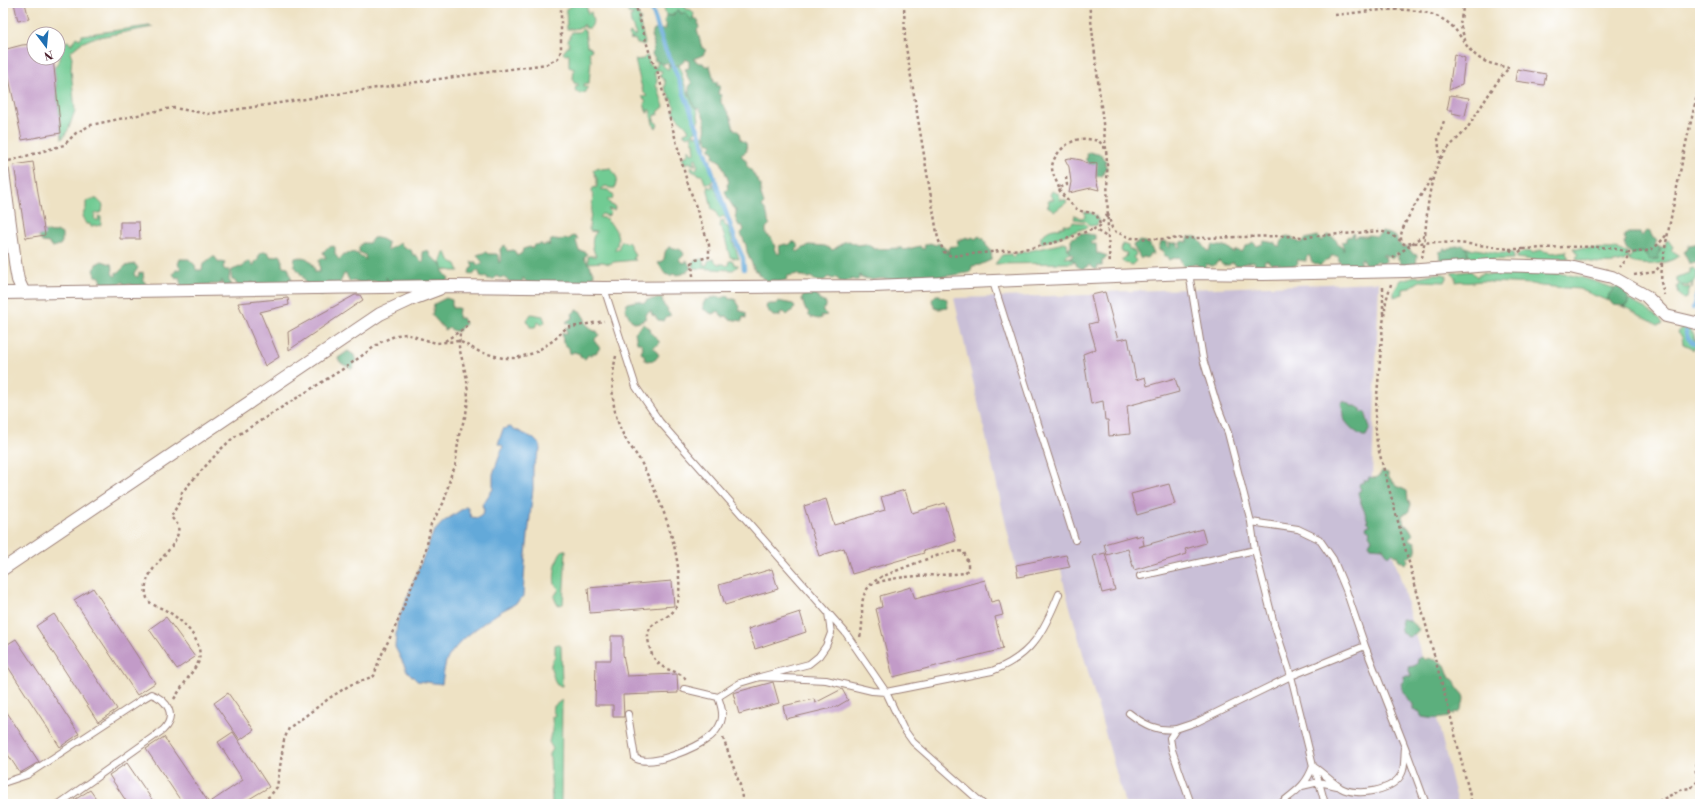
<svg xmlns="http://www.w3.org/2000/svg" width="1703" height="807" viewBox="0 0 1703 807" font-family="'Libre Bodoni',serif">
<rect width="100%" height="100%" fill="#fff"/>
<filter id="ink" filterUnits="userSpaceOnUse"><feTurbulence type="fractalNoise" baseFrequency=".025" numOctaves="2"/><feDisplacementMap in="SourceGraphic" scale="8" xChannelSelector="R" yChannelSelector="G"/><feConvolveMatrix kernelMatrix="1 2 1 2 8 2 1 2 1" color-interpolation-filters="sRGB"/></filter>
<filter id="wash" filterUnits="userSpaceOnUse"><feTurbulence type="fractalNoise" baseFrequency=".012" numOctaves="4" result="noise"/><feDisplacementMap in="SourceGraphic" scale="16" xChannelSelector="R" yChannelSelector="G"/><feGaussianBlur stdDeviation="0.9" result="paint"/><feColorMatrix in="noise" values="0 0 0 0 0 0 0 0 0 0 0 0 0 0 0 0 0 1.4 0 .05"/><feComposite in="paint" operator="in"/></filter>
<g filter="url(#wash)">
<rect width="100%" height="100%" fill="#eee2c4"/>
<path fill="#c9bfd7" d="M1379 282 1372 477 1392 552 1402 583 1413 629 1422 657 1458 804H1125L1065 589 1061 569 1018 577 954 298 1091 295 1105 292Z"/>
<path fill="#71cb93" stroke="#5e755f" d="M575 3H586L588 14 591 12C592 19 595 22 590 28H585V25H583V27L573 29H567L566 9Z
M615 3H633L636 11 634 13 636 12 641 20 638 24H640L645 43 644 45 637 44 635 39 633 40 632 38 631 40 629 35 630 33 634 36 636 35 631 23 630 16 633 15V14L628 13 629 6 625 9 622 7 617 8Z
M663 3H680L685 5 686 9 691 10 694 14 692 21 680 12 666 16Z
M149 26 153 27 93 38 81 43 70 52 72 57 71 69 75 111C70 122 71 128 62 139L54 68C61 61 59 51 65 42L68 41 71 45 76 37 80 39 82 35Z
M582 29 585 31 587 46 591 48 592 50 589 52 591 60 589 83 584 84V86L587 87 586 92 580 94 575 91 576 85 578 87V84L574 83 573 79 574 69 569 67V54L568 53 565 55 563 53 569 45 568 41 572 32H579Z
M647 55 650 66 653 65 656 68 658 61 667 69H669L668 64 670 66 679 65C682 73 684 86 688 92 690 98 693 101 694 107L697 109 699 120 696 124V131L692 134 696 135V137L699 134 705 136 704 142 707 146 705 152 711 160 710 165 713 180 709 184 705 183 702 175H699L698 173H696L692 171 691 167 692 166 696 170 698 165 696 158 694 159 696 165H694V164H691L690 162 685 164 682 157 688 155V150H690L691 153 694 154 695 153 694 145 695 143 693 142 691 135 688 137 684 135V133L689 131C685 121 676 121 673 109L675 107 672 103V99H669L670 97 664 87H665V81L659 75 661 74 662 71 657 70 654 74 657 78 656 87 658 88 664 107 659 111 658 115H655L654 121 658 124 656 128 653 124 650 110H648V113H647L644 103 646 101 642 97 647 96 643 92 635 60 643 59Z
M599 167 601 169 611 168 617 178 615 188H610L606 186 600 189 608 190 614 196 612 199H607L611 205 614 206 615 208 614 210 608 209 611 213 608 216 602 214 599 217 607 219 608 222C615 226 620 236 617 245 616 247 615 249 615 251L618 248 619 249V246L622 241 626 243 628 241 635 256 633 258 636 260 614 262 609 264 603 262 588 263V256H596C592 249 590 237 597 232L590 231 589 229C590 215 594 202 592 190L593 188 597 187V179L593 170Z
M712 182 716 190H719L717 194 723 204 727 215 726 219 723 216 719 219 715 210 712 209 707 186 712 188Z
M1052 191 1059 194 1060 200H1065L1067 202 1055 211 1047 206 1049 205 1048 200H1054L1050 195Z
M92 199H97L103 205 102 212 95 214 94 218 96 220H99L98 216 101 217V225L96 226 94 225 91 227 90 224H86L82 216 86 208V202Z
M1084 212 1091 213 1096 216 1097 219 1099 220 1097 225 1090 226 1085 221 1074 219 1075 215 1080 218 1085 217Z
M724 220V225L728 227 739 259 730 257C728 251 724 231 720 227L721 221Z
M1073 222 1084 223 1088 227 1042 243 1041 242V236C1048 231 1051 228 1060 229V227H1064V224L1070 225Z
M1668 240 1673 247 1671 250 1679 255C1673 264 1638 268 1628 260L1632 254 1642 252 1653 260 1656 259 1660 252V247H1665L1666 241Z
M1063 242 1067 243 1068 250 1071 251V253L1065 256V258L1071 257V259L1075 261 1071 263 995 264 1002 255 1011 254 1012 257H1014L1015 254 1060 244Z
M1122 244 1128 246 1129 249H1132V251H1134L1136 255 1133 257 1136 261 1132 265 1125 263 1121 260 1126 257 1127 253 1121 251Z
M1466 247 1473 250 1476 249 1498 253H1513L1514 257 1513 259 1469 260 1470 258Z
M1573 248 1616 249 1627 252 1628 258C1618 267 1588 263 1576 258L1578 255Z
M1540 250 1552 253 1567 251 1566 254 1569 258 1542 261 1517 258V255C1521 252 1528 250 1533 253Z
M444 252H446L449 260 456 264 459 271H453L443 269 442 264 440 265Z
M703 259 704 265H707L708 261 713 259 718 264H724L727 266 729 264 728 262 732 260 735 265H738V266L733 270 693 268 692 263 696 260Z
M1694 268 1697 271V277L1693 282 1692 288V283L1687 286 1681 285 1685 288 1690 287 1687 298 1683 299 1679 294 1677 286 1680 284 1677 282V277L1690 273V269Z
M1471 271 1477 277 1482 273C1495 277 1504 271 1518 271 1554 271 1582 275 1615 289L1608 299V301L1579 289 1541 286 1532 284 1490 282C1479 279 1472 284 1462 282L1461 281 1456 282V278L1451 273Z
M1432 274H1443L1447 276 1444 282 1420 281 1409 288 1403 289V294L1394 297V291L1401 280 1416 276 1418 277Z
M1627 299 1646 309 1660 319 1663 324 1658 325 1623 306H1625Z
M531 314 543 316 545 322 542 325 538 322 535 327H530L527 320Z
M1685 324 1689 325V328L1695 336 1693 337 1695 338 1694 340H1697L1698 343 1700 341V354L1699 351 1696 349 1697 348 1695 347 1693 351 1691 348V347L1683 344 1682 337 1678 333 1679 330 1681 329 1682 326H1684Z
M563 550H566L563 604 560 605 557 604 554 597 559 589C558 588 556 586 555 584 553 577 556 555 563 550Z
M558 644 561 646 562 686 557 685 555 682 551 668V664L555 656V645Z
M562 700 561 804H552L550 754 553 749 549 742 551 733 553 732 552 717 555 715 553 711 554 706Z"/>
<path fill="#5caf7d" stroke="#536754" d="M677 10H679L681 14 685 12 692 21 693 17 699 21 698 23 699 28 697 30 702 48H704L706 50 703 55 693 59 699 63H703L705 66H710L714 80 713 82H718L716 86 720 85 718 94 721 95V103L725 107V108L731 118 734 129 739 132 740 139 746 143 747 151 741 155 747 162 746 165C753 170 755 179 761 185V195L764 204 762 206C767 211 768 216 768 222L770 224 766 228V234L772 239 775 247 774 249 778 254 780 253 779 246 785 244 789 245 792 242H795L799 247 796 250 797 252 809 245 825 246 833 250 844 242 849 241 857 245 866 244 875 249 902 248 904 250 920 246 922 249 925 248 924 245 930 243 936 245 938 243 947 250V253H949V249L951 246 955 247 958 244 957 241 967 237 968 239 973 237 975 239 979 236 985 241 986 245C990 249 993 253 991 260L980 265 972 266C972 268 971 271 970 272 966 274 932 278 926 278L925 276 921 279 918 274 917 278 913 277C900 284 886 276 872 280L870 279 861 278 860 275 858 280H854L851 278V280L844 282 839 281 837 277 833 279 828 277C823 283 816 282 811 277L808 278 803 276H799L798 274 788 276 786 280 778 282 775 280 768 282 759 275 757 271H755L747 252 746 245 741 234 742 232 744 230 742 225 739 226 735 217 736 215V210C731 205 727 198 725 191L728 189 727 185 729 182 721 162 713 157 714 152 710 149V147L713 144 707 142C704 134 706 130 705 123 705 117 701 112 699 108L697 109 694 107 689 94V87L692 83 687 77V73L685 69 689 68V61L686 59C682 65 673 69 667 63L663 64 654 60 655 58 652 55 654 44 651 36 654 29H657L659 30 666 29V24L664 22 666 16 673 15Z
M1089 152 1102 155 1104 159 1107 162H1104L1107 168 1102 176 1097 177 1096 164H1089L1086 161V158L1088 157 1086 154Z
M46 231 52 233 57 231 62 234V242L60 245 53 247 50 246 49 243 42 242 38 236 39 234Z
M1647 231 1650 232 1653 238 1657 240 1655 245 1660 247 1658 259 1650 260 1647 257 1646 254 1642 252 1632 254 1627 250 1624 243 1626 241 1624 236 1628 233H1640L1642 236Z
M1382 232 1390 234 1396 237 1398 243 1401 245 1402 248 1408 247 1413 254 1417 255 1416 266H1405L1403 264H1400V260L1398 259V255L1396 253 1394 257 1391 259 1384 254 1382 256H1385L1386 261 1383 264H1379L1377 260 1373 264 1365 266 1362 258 1360 261 1362 268 1343 267 1339 261 1338 256H1331L1330 259 1326 260 1320 266 1312 262 1309 255 1306 258V261L1297 260 1298 264 1292 267 1283 265 1281 267H1277L1275 264 1272 265 1267 260 1264 261 1265 264 1255 265 1254 261 1236 266 1233 262 1229 265H1223L1219 261 1213 266 1206 264V268H1198L1197 264 1188 266H1183L1179 257 1168 260 1167 256H1164L1163 250H1159V247L1162 241 1167 242V246L1170 248 1169 243H1178V247H1181L1180 243 1182 241 1187 242 1189 237H1197L1208 251 1211 250V247L1213 245C1220 248 1228 243 1232 252H1234L1236 250 1242 252 1245 247 1253 242 1257 246 1262 244 1264 241 1275 243 1277 246H1280V243L1287 236 1292 237 1294 240 1301 243 1305 239 1318 236 1321 241 1328 235 1336 239 1338 245 1343 248V251L1344 250 1342 243 1344 241 1346 242V238L1348 236 1351 237 1353 233 1355 238 1357 236H1367L1369 235C1379 236 1374 238 1382 232Z
M1081 233 1095 235V239L1090 243 1091 244H1096L1097 254 1099 253 1107 256 1106 258 1102 260V266H1098L1096 270 1090 265 1082 269 1077 266 1075 261 1071 259V257L1073 256 1068 248 1071 247V239Z
M573 236 578 238 576 241 579 251H583L587 254 584 258 591 267V269L594 273 593 279 590 280V283L528 284 523 278 522 282H510L503 277 500 278 496 276 494 279H488L486 276 484 278 481 277 478 270 473 275 469 273 470 269 473 267 471 262H476L477 265 483 263 477 255 486 252 488 254H496L498 255 499 263 501 259 500 249 505 245 507 251 514 250 517 256 522 253 523 249 530 247 532 249 534 245 542 244V246L548 244 549 246 551 240 569 239Z
M373 238C379 237 383 240 388 243L387 248 388 250 400 243 404 247 411 250 413 255H416L422 262 424 260 422 252 428 250 430 256 439 262 440 264H442L443 271 449 279 447 282H388L386 277 388 284H380L375 281H366V283L355 282 354 280 350 282 346 274H344L340 283 321 296 305 283V280L294 265 295 258C307 255 311 260 315 270L314 272H320L319 260 321 258H326L323 252 327 248 333 246 335 247V254L339 260 344 254 346 255C353 249 360 255 366 260L365 255 359 252V247L362 243H369Z
M1140 241 1149 243 1154 254 1149 255 1147 258 1143 257 1141 259 1133 246 1134 244Z
M1700 243V263H1689L1684 253 1685 251 1687 250 1689 245Z
M1462 245 1466 247 1468 251 1467 253 1470 258 1467 261 1459 262 1458 260 1456 262H1443L1440 260 1439 252 1443 251V249L1445 248 1447 251 1451 247Z
M670 247C676 249 683 248 684 255L679 260 684 263 687 261 691 268C684 274 681 276 672 274L671 276 665 274 658 263 663 261C666 255 663 250 670 247Z
M262 252H268L271 257 280 255 282 258V266L288 267 293 284 254 285 252 281V285H237L235 281 232 280 231 275 232 270 240 267 242 268 244 264 250 261 252 265H254L255 262 259 259 258 257Z
M212 257H215L219 263 221 262 225 263 223 267 225 270H230L229 280 232 285 222 287V280L220 284 181 286 179 277 176 278 173 274 177 269 180 270 181 268 178 264 180 259H189L195 265 196 270H202L203 264Z
M102 261 111 264 113 268 112 273 114 276 117 275 115 273 119 272 125 266 135 264 138 268 134 274 135 276 138 277 139 273 143 272 144 281 146 284 145 286 133 287 131 284 124 285 123 282C118 284 118 286 112 286L109 283 105 285 104 283H102L100 277 96 276 94 271 96 264Z
M1618 286 1623 288 1622 290 1626 291 1628 297V304L1623 306 1613 305 1608 299 1609 294Z
M809 293 817 294 819 300 826 303V307L822 310 827 315 821 316 822 318C818 320 813 318 809 316L808 311 805 309 802 299 803 296Z
M936 295H940L941 297 947 299 948 308 939 309 935 308 932 301 933 298Z
M719 296 721 298 728 296 729 299H735L740 307 739 310 746 313V318L743 317 742 321 729 319 727 316 722 317 719 311 712 314 703 309V304L706 299 708 300 711 297 712 298Z
M446 298 452 300V308H459L458 318H462L465 323 464 326 461 327 459 331H454L449 328 445 330 432 315 434 304Z
M660 298H662L664 306 668 309 667 311 671 315 666 317 664 321 658 320 655 316 652 315 651 311 646 314V319L644 318 643 321 636 323 631 320 625 309 627 303 637 301 644 303 647 300Z
M778 301 793 304 795 308 787 315 784 312 780 313V316H773L766 308 767 304H776Z
M576 310 580 311 585 319V323L594 331H597L599 335 595 339V342L600 348 596 353H592L591 355H588L585 359 580 357V354L574 352 570 354 569 348 563 343 562 332 567 334 566 328 572 325 566 322 573 317 572 314Z
M643 324 650 328 651 333 659 341V344L653 347 659 355 655 360 646 361 644 357 645 356 641 353 643 347 641 343H637L635 332Z
M348 351 354 355 356 360 352 369C346 365 340 365 338 358Z
M1343 401 1350 404 1351 406H1356L1361 409 1362 413 1364 411 1365 412 1370 428 1366 436H1363C1355 432 1349 427 1344 419V414L1341 403Z
M1382 471 1388 473V476L1397 486 1407 491 1408 500 1411 505 1408 513 1402 515 1404 525 1408 526 1413 534 1409 539 1415 542C1418 549 1416 557 1407 557L1408 561 1405 564 1398 559V555L1396 556 1392 553 1389 556 1383 548 1371 547 1369 544 1372 539 1369 534 1370 531 1366 528 1367 526 1370 525V524L1368 522C1366 512 1359 502 1358 492L1361 490 1359 485 1360 483H1363V481H1368L1369 477 1376 478 1380 475Z
M1402 619C1411 619 1413 625 1419 629L1415 635 1408 637 1402 633 1400 627 1401 625 1400 623Z
M1422 657 1425 660 1428 658 1439 661 1445 665 1450 678C1456 680 1455 682 1457 687 1458 690 1461 692 1463 695 1466 700 1461 709 1458 713L1455 712 1453 715 1450 714 1449 717C1440 719 1431 719 1422 717L1419 712H1416L1413 709V704C1407 701 1403 690 1401 684L1404 680V676H1411L1408 667 1414 666 1417 664 1418 659Z"/>
<path fill="#64a9d9" stroke="#576482" d="M510 427 533 438 540 445V450L533 467V489L525 564 523 596C517 605 508 607 500 612 483 623 454 643 446 662 444 669 443 677 442 684L417 681 407 671 395 647 397 623 433 533 443 522 467 506 471 517 478 518 483 514 484 510 482 505 493 489V474L503 446 498 444 503 429Z"/>
<g fill="none" stroke-linecap="round" stroke-linejoin="round">
<path stroke="#64a9d9" stroke-width="4.5" d="M650 3 665 49 673 65 699 132 736 242 743 258 744 269
M1693 308 1700 285
M1686 328C1685 339 1692 342 1700 347"/>
</g>
<g id="blocks">
<path fill="#c29bc8" d="M14 3H25L29 19 18 21Z
M34 44V58H53L61 133 22 140 3 50 22 45Z
M1454 54 1465 58 1462 84 1449 90Z
M1517 69 1546 74 1544 85 1515 81Z
M1450 95 1469 98 1465 116 1452 113V110H1447Z
M1070 158 1081 160 1089 164 1097 163 1096 179 1099 190 1091 188 1069 193 1071 182 1069 167 1065 159Z
M33 162 45 235 26 238 14 165Z
M120 222H139L140 239H120Z
M1105 292 1118 340 1128 338 1136 380 1145 377 1147 386 1175 378 1179 392 1127 406 1130 434 1109 436 1108 420H1105L1103 401 1091 404 1083 354 1096 349 1089 324 1097 322 1091 295Z
M355 295H360L363 300 289 350 288 332Z
M288 298 289 305 260 312 279 357 265 366 238 303Z
M1169 484 1175 504 1137 515 1131 494Z
M905 490 912 513 945 503 956 541 923 551 924 553 852 574 844 548 819 556 804 506 826 499 834 525 885 510 881 497Z
M1202 529 1206 543 1185 549 1187 554 1134 570 1128 549 1107 555 1104 544 1136 535V537L1142 535 1144 545 1139 547Z
M1105 553 1115 590 1102 593 1093 556Z
M1066 555 1070 567 1018 577 1016 565Z
M772 569 778 589 725 605 719 585Z
M985 580 991 602 999 600 1003 615 995 617 1003 649 893 677 876 609 882 607 880 596 911 587 915 599Z
M672 581 674 606 590 613 588 588Z
M93 588 155 683 137 695 74 600Z
M800 612 806 632 755 649 748 629Z
M54 614 117 709 98 722 36 626Z
M166 617 195 657 177 669 149 629Z
M611 636H623V654L627 676 677 674 678 693 623 695 624 717H613V705H595L596 660H611Z
M16 639 79 734 60 747 3 659V647Z
M773 682 779 703 739 714 733 693Z
M842 689 848 700 836 707 786 719 783 706 814 699 815 703Z
M228 693 254 730 240 740 214 703Z
M3 706 39 762 20 773 3 747Z
M233 732 269 787 241 804H183L146 749 164 737 209 803 243 780 218 742Z
M127 763 155 804H128L109 775Z
M90 790 100 804H68Z"/>
</g>
</g>
<g filter="url(#ink)">
<use href="#blocks" fill-opacity="0" stroke="#9c8078" stroke-width="1"/>
<g fill="none" stroke-linecap="round" stroke-linejoin="round">
<g stroke="#9c8078" stroke-width="8">
<path id="service" d="M1189 273 1203 359 1216 402 1228 433 1251 522 1255 550 1274 624 1291 676 1313 766 1319 782 1325 804
M993 282 1075 540
M604 288 636 387 660 422 845 632 886 692 903 728 913 742 983 804
M1251 522 1298 529 1319 539 1333 559 1346 590 1365 646 1405 747 1426 804
M1140 576 1255 550
M760 677 826 680 872 691 886 692 992 671C1032 656 1044 631 1059 594
M684 689 718 697 740 683 760 677 809 664 819 656 826 646 831 633 828 613
M1129 713C1143 724 1157 732 1176 729
M628 714 635 758C651 768 696 748 710 737 714 734 719 727 721 722 724 714 721 705 718 697
M1314 767C1323 773 1332 782 1341 788 1357 797 1394 791 1402 773 1405 767 1404 755 1405 748
M3 783 27 775 141 700 151 694C168 700 177 716 163 730L59 804
M1302 786 1319 782 1337 786
M1191 804 1172 750 1170 738 1176 729 1197 722 1291 676 1365 646
M1280 804C1296 791 1306 786 1313 766"/>
</g>
<g stroke="#9c8078" stroke-width="14">
<path id="minor" d="M3 172 16 269 18 280 24 293
M3 293 447 286 604 288 874 286 1189 273 1263 274 1406 271 1491 265 1570 267 1612 277 1646 296 1666 316 1700 324
M3 569 380 314 410 300 439 289"/>
</g>
<path stroke="#9c8078" stroke-width="2.5" stroke-dasharray="3 3" stroke-linecap="butt" d="M635 3 651 58 657 70 686 178 709 245V257L696 260 692 263 693 276
M904 3 905 41 938 239 944 252 951 256 1031 248 1060 241 1094 229
M1089 3 1106 149
M1464 3 1460 24 1466 43
M1335 15C1369 12 1424 0 1452 26 1459 33 1464 43 1471 51
M1470 49C1480 63 1493 64 1509 68
M1440 159 1438 138 1444 121
M9 161 64 145 76 133 91 125 166 109 174 108 208 114 396 85 547 64 558 58 561 51V3
M1066 177 1067 185 1059 188C1059 193 1073 206 1077 209 1088 216 1097 206 1100 226
M1431 179C1425 189 1399 228 1401 238 1401 241 1402 242 1404 244 1439 240 1474 244 1509 249L1514 253
M1059 188C1057 181 1052 175 1052 167 1053 154 1068 141 1080 139 1086 138 1093 140 1099 141L1106 150 1107 162 1108 237 1110 265
M1108 214 1112 228 1116 232 1131 238 1159 239 1281 236 1304 237 1380 231 1390 234 1401 241
M1107 215 1100 226 1094 229 1107 237
M1509 249H1524L1517 253
M1524 249C1550 248 1604 243 1627 252L1628 258 1620 267
M1627 252C1649 252 1653 252 1667 234
M1393 258 1425 234
M1422 258C1428 225 1425 190 1440 160 1446 148 1456 141 1464 132 1468 128 1471 122 1474 117 1486 100 1495 82 1509 68
M1662 264 1661 282 1664 295
M1634 275 1655 272 1662 263 1684 152 1700 82
M1391 284 1386 301 1383 324 1375 419 1377 444 1450 714 1472 804
M1383 314V285
M445 341 466 327 468 320
M616 356C610 382 611 412 624 436 629 446 637 454 642 464 660 499 677 540 679 579 680 587 679 602 675 609 665 624 643 619 649 644 650 651 653 658 658 663 667 672 676 669 686 679
M860 637C867 612 852 594 881 577 897 571 950 547 964 552L968 563V569L965 573C932 577 899 573 868 586
M174 699 198 663C206 643 183 620 167 611 161 607 150 606 147 598 137 568 183 550 178 525L171 517 181 499 182 492 221 449 233 438 346 367 381 342 397 335 406 334 436 343 459 341 480 352 503 358H516L534 353 554 340 566 328 604 321
M723 738 740 785 743 804
M257 804 270 796 277 787 284 740 289 728 331 697 350 685 374 676 379 660 397 623 426 550 431 524 444 502 451 475 455 467 459 435 466 414 468 400 467 379 459 347 460 333 462 330
M1653 804 1683 789 1691 788 1698 781 1695 767 1700 754"/>
<use href="#service" stroke="#fff" stroke-width="6"/>
<use href="#minor" stroke="#fff" stroke-width="12"/>
</g>
</g>
<rect width="1703" height="807" fill="none" stroke="#fff" stroke-width="16"/>
<g transform="translate(46 46) rotate(164)"><circle r="19" fill="#ffffff" stroke="#b7a5aa"/>
<path d="M0-3L7 15L0 10L-7 15Z" fill="#1f6fb2"/>
<text y="-6" font-size="11" font-weight="bold" text-anchor="middle" fill="#4a1f2b">N</text>
</g>
</svg>
